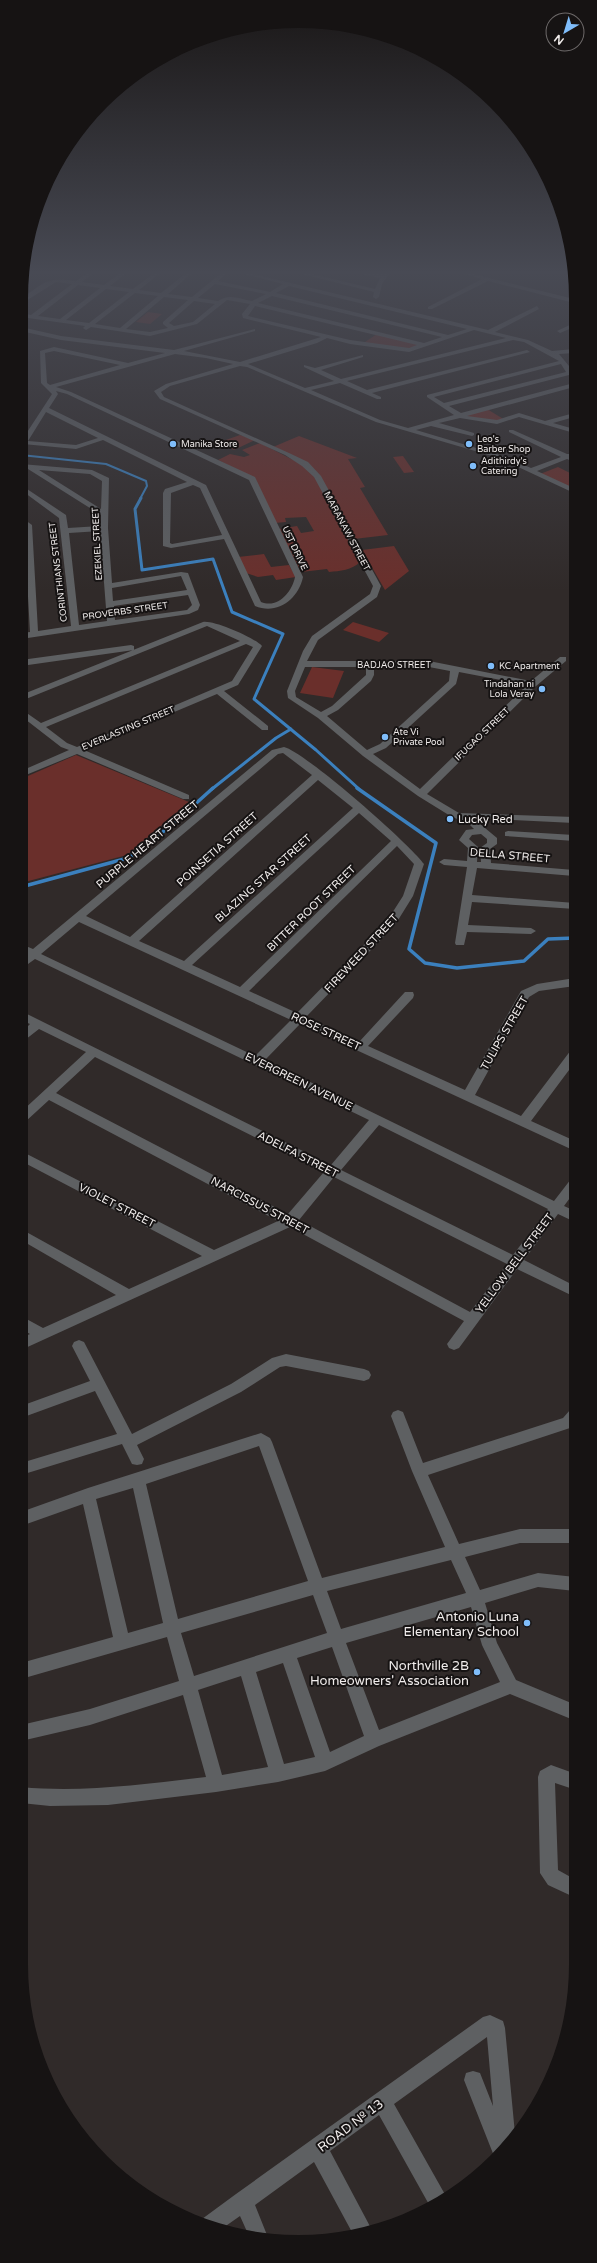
<svg xmlns="http://www.w3.org/2000/svg" width="597" height="2263" viewBox="0 0 597 2263" font-family="'Varela Round',sans-serif">
<rect width="100%" height="100%" fill="#302a29"/>
<path fill="#6a2f2b" d="M148 312 162 314 150 324 136 322Z
M377 334 422 345 409 350 362 344Z
M487 409 505 420 497 422 461 416Z
M240 435 255 440 234 450 220 442Z
M299 436 357 458 348 459 365 487 360 488 388 535 354 539 312 471 273 447Z
M260 443 303 465 316 477 360 562C352 570 340 571 329 572L327 569 301 572 279 529 297 526 301 533 314 531 306 517 285 518 286 522 275 523 254 478 218 460 230 454 244 457 250 455 242 450Z
M403 456 414 472 404 473 393 457Z
M558 467 574 475V490L540 474Z
M394 546 409 571 385 590 362 550Z
M264 554 271 567 289 565 296 577 276 580 273 575 258 577 246 573 238 557Z
M353 622 389 633 379 642 343 630Z
M312 667 344 671 333 698 300 693Z
M76 755 189 802 127 855 21 883V779Z"/>
<g fill="none" stroke-linecap="round" stroke-linejoin="round">
<path stroke="#3b80be" stroke-width="2" d="M21 396 27 400 21 405
M21 455 106 464 146 481 147 486 140 499"/>
<path stroke="#3b80be" stroke-width="3" d="M141 498 135 509 142 570 213 559 232 612 283 634 254 699 316 750 359 789
M212 789 276 738 291 729"/>
<path stroke="#3b80be" stroke-width="3.5" d="M357 788 436 843 409 949 425 963 457 968 524 961 548 939 575 938
M21 887 128 858 173 824 213 788"/>
<path fill="#5e6062" fill-rule="evenodd" d="M23 274H33L23 278Z
M86 274H92L82 282 104 285 119 274H125L110 286 133 289 153 274H159L139 290 161 293 185 274H191L168 294 192 297 220 274H226L218 281 270 292 283 284 244 274H253L488 330 537 306 539 309 495 332 528 340 552 351 574 349V353L559 354 574 372V377L569 375 449 406 461 413 574 383V387L467 416 497 420 519 413 545 421 574 413V417L553 423 574 429V433L519 417 497 424 460 418 439 423 474 433V435L472 436 431 426 416 430 503 456 531 468 561 457 509 432V430H513L567 454H573L574 462 567 459 537 471 574 488V493L499 458 376 422 247 367 240 366 170 386 161 392 164 397 289 453 308 462 321 476 381 586 377 597 318 640 307 661H429L531 681 560 657H566V661L536 686 427 794 459 813 574 817V823L473 818 497 838V844L490 849 491 863 574 870V876L477 868 472 895 575 903V909L472 902 468 925 531 928 536 931 531 934 467 932 464 945H456L455 943 467 867 444 865 439 862 444 859 467 861 468 848 459 840 466 830 474 829 468 823 452 817 418 796 363 756 318 718 288 698 287 691 303 651 312 636 370 594 373 586 314 477 302 466 285 455 160 399 154 391 166 384 233 364 206 358 175 354 56 387 71 392 255 477 303 577C298 600 277 615 255 606L224 539 171 548 163 546V493L165 489 187 482 103 440 76 449 23 444 22 440 52 394 41 383 40 351 54 347 128 363 165 353 61 340 21 331V327L61 336 174 350 255 329V331L184 351 240 362 321 337 243 318 242 314 250 304 227 300 197 324 150 336 91 327 86 330 83 328 85 326 21 317V313L31 315 72 284 56 282 21 304V299C45 282 45 277 76 281ZM215 284 266 294 252 301C240 299 229 293 218 301L198 298ZM78 285 100 288 60 319 38 316ZM289 286 467 329 448 335 276 293ZM106 289 129 292 89 323 66 320ZM135 293 158 296 120 328 95 324ZM272 296 442 337 424 343 258 303ZM164 297 188 300 163 322V324L168 328 150 332 126 329ZM194 301 215 304 193 322 174 326 169 323ZM255 306 417 345 409 348 350 340 248 316ZM474 330 506 338 341 379 321 370 363 357V355L315 368 304 365V367L334 381 305 388 248 364 317 343 327 338 350 344 409 352ZM513 340 524 342 559 361 427 395V397L454 415 408 428 380 420 311 390 340 383 377 399H381V397L372 393 530 352 527 350 367 390 347 381ZM54 351 120 365 50 385 47 383 45 353ZM561 364 566 372 444 403 434 397ZM56 391 67 394 249 480 295 577C292 592 278 609 261 602L206 485 49 408 58 394ZM46 412 98 438 76 445 28 441ZM193 485 200 488 222 535 172 544 170 543 171 493ZM305 667H366V675L332 706 321 712 296 697 295 691ZM374 667H429L450 671 449 681 380 744 367 750 327 716 338 710 371 681 374 675ZM459 672 527 685 420 789 373 754 386 748 456 684ZM481 834 487 839V843L480 848 481 862H477L478 847 469 839 472 835Z
M302 274H312L375 289 380 278 361 274H389L382 284 379 297 376 299 373 297 374 292Z
M464 274H473L574 299V303L488 281 432 309H428V307L482 279Z
M574 323V327L560 333 557 331Z
M21 464 92 470 109 478 108 528 112 583 181 572 188 573 200 605 198 610 189 614 21 639V633L30 632 24 526 21 523V517L32 525 38 631 71 626 59 518 21 490V485L66 515 68 528 100 526 101 515 28 469 21 468ZM39 470 90 474 102 481 101 509ZM100 531 107 621 79 625 69 533ZM181 576 187 590 113 601 112 588ZM188 595 192 605 187 610 115 620 114 606Z
M203 622C214 620 255 638 262 646L238 685 224 691 268 726V730H262L217 694 84 750 189 795V799H183L77 754 21 777V771L69 750 61 747 21 716V709L41 723 240 641 207 626 21 701V695ZM246 644 253 647 232 681 77 747 67 743 46 727Z
M131 645 134 646V650L21 666V660Z
M284 747C305 752 410 844 424 864L413 896 395 925 306 1017 359 1042 405 992H413L414 995 413 998 368 1046 465 1090 521 991 537 984 575 978V986L539 991 529 997 475 1095 521 1116 571 1050 575 1049V1062L531 1121 575 1141V1151L300 1024 265 1060 554 1201 571 1179 575 1177V1191L564 1206 575 1211V1222L558 1214 524 1260 575 1286V1297L517 1269 459 1348 454 1350 449 1348 447 1344 464 1321 290 1227 21 1350V1338L30 1334 21 1329V1316L43 1328 116 1295 21 1240V1229L129 1289 202 1256 21 1161V1151L214 1250 278 1221 49 1100 25 1122 21 1123V1112L86 1052 39 1029 21 1043V1033L30 1024 21 1020V1011L331 1165 369 1120 35 959 21 969V959L26 955 21 952V944L33 949 272 750ZM283 753 312 775 130 937 86 916 278 754ZM318 780 353 808 184 961 139 941ZM359 813 391 841 240 987 192 965ZM397 846 414 864 403 896 387 921 297 1013 249 991ZM79 922 291 1020 255 1056 41 954ZM95 1057 324 1172 288 1214 56 1093ZM379 1125 548 1209 513 1255 341 1170ZM334 1177 507 1264 470 1312 299 1220Z
M508 831 574 835V841L505 836V832Z
M79 1340 84 1342 132 1434 231 1384 272 1358 286 1354 364 1369 369 1371 371 1375 369 1379 364 1381 286 1366 280 1367 241 1392 137 1445 144 1459 142 1464 137 1465 132 1464 122 1444 21 1475V1463L117 1434 95 1391 21 1418V1406L90 1381 72 1346 74 1342Z
M575 1408V1424L573 1427 428 1475 459 1544 520 1529H575V1543H520L465 1557 480 1590 538 1573 575 1577V1591L538 1587 485 1603 497 1643 516 1680 576 1705V1721L510 1694 379 1746 325 1771 278 1782 216 1792 108 1805 50 1806 21 1803V1787C83 1793 144 1784 206 1777L183 1695 90 1725 21 1741V1725L90 1709 179 1681 167 1637 21 1679V1663L113 1637 83 1504 21 1526V1512L88 1488 261 1433 270 1438 272 1442 322 1578 445 1547 412 1471 391 1416 393 1412 398 1410 403 1412 423 1463 563 1418 570 1410ZM259 1446 308 1581 178 1619 146 1484ZM133 1488 163 1623 128 1633 96 1499ZM451 1560 466 1593 341 1629 327 1591ZM313 1595 327 1633 194 1676 181 1633ZM471 1607 482 1645 500 1682 379 1730 346 1643ZM332 1647 364 1736 330 1752 297 1658ZM283 1663 315 1757 284 1764 256 1672ZM241 1676 268 1767 222 1775 198 1690Z
M551 1765 576 1774V1790L555 1783 558 1870 576 1880V1898L548 1885 540 1873 538 1777 540 1771Z
M490 2015 503 2021 505 2028 515 2134 494 2156 464 2080 466 2073 473 2071 480 2073 493 2106 487 2037 394 2104 447 2198 431 2208 379 2115 330 2151 373 2232 353 2234 314 2162 255 2205 269 2240 249 2236 240 2216 220 2230 200 2223 202 2219 236 2194 483 2017Z"/>
</g>
<linearGradient id="sky" x2="0" y2="1"><stop stop-color="#1a1717"/><stop offset="0.46" stop-color="#484a54"/><stop offset="1" stop-color="#484a54" stop-opacity="0"/></linearGradient>
<rect width="597" height="591" fill="url(#sky)"/>
<g fill="#7fbdfa" stroke="#161313" stroke-width="1.5">
<circle cx="173" cy="444" r="4"/>
<circle cx="469" cy="444" r="4"/>
<circle cx="473" cy="466" r="4"/>
<circle cx="491" cy="666" r="4"/>
<circle cx="542" cy="689" r="4"/>
<circle cx="385" cy="737" r="4"/>
<circle cx="450" cy="819" r="4"/>
<circle cx="527" cy="1623" r="4"/>
<circle cx="477" cy="1672" r="4"/>
</g>
<g text-anchor="middle" stroke-width="4" stroke-linejoin="round" paint-order="stroke">
<g font-size="9" fill="#f1edec" stroke="#161313" text-anchor="start">
<text x="477" y="442">Leo's<tspan x="477" dy="10">Barber Shop</tspan></text>
<text x="181" y="447">Manika Store</text>
<text x="481" y="464">Adithirdy's<tspan x="481" dy="10">Catering</tspan></text>
<text x="499" y="669">KC Apartment</text>
<text x="534" y="687" text-anchor="end">Tindahan ni<tspan x="534" dy="10">Lola Veray</tspan></text>
<text x="393" y="735">Ate Vi<tspan x="393" dy="10">Private Pool</tspan></text>
</g>
<g font-size="9" fill="#f1edec" stroke="#161313">
<text transform="translate(347 531) rotate(62)" y="3">MARANAW STREET</text>
<text transform="translate(97 544) rotate(-93)" y="3">EZEKIEL STREET</text>
<text transform="translate(295 548) rotate(65)" y="3">UST DRIVE</text>
<text transform="translate(58 572) rotate(-97)" y="3">CORINTHIANS STREET</text>
<text transform="translate(125 611) rotate(-8)" y="3">PROVERBS STREET</text>
<text x="394" y="668">BADJAO STREET</text>
<text transform="translate(128 728) rotate(-23)" y="3">EVERLASTING STREET</text>
<text transform="translate(482 734) rotate(-44)" y="3">IFUGAO STREET</text>
</g>
<g font-size="11" fill="#f1edec" stroke="#161313" text-anchor="start">
<text x="458" y="823">Lucky Red</text>
</g>
<g font-size="11" fill="#f1edec" stroke="#161313">
<text transform="translate(147 844) rotate(-40)" y="4">PURPLE HEART STREET</text>
<text transform="translate(217 849) rotate(-42)" y="4">POINSETIA STREET</text>
<text transform="translate(510 855) rotate(5)" y="4">DELLA STREET</text>
<text transform="translate(263 878) rotate(-42)" y="4">BLAZING STAR STREET</text>
<text transform="translate(311 908) rotate(-44)" y="4">BITTER ROOT STREET</text>
<text transform="translate(361 953) rotate(-47)" y="4">FIREWEED STREET</text>
<text transform="translate(326 1031) rotate(25)" y="4">ROSE STREET</text>
<text transform="translate(504 1033) rotate(-60)" y="4">TULIPS STREET</text>
<text transform="translate(299 1081) rotate(26)" y="4">EVERGREEN AVENUE</text>
<text transform="translate(298 1154) rotate(27)" y="4">ADELFA STREET</text>
<text transform="translate(117 1205) rotate(27)" y="4">VIOLET STREET</text>
<text transform="translate(260 1205) rotate(28)" y="4">NARCISSUS STREET</text>
<text transform="translate(514 1263) rotate(-53)" y="4">YELLOW BELL STREET</text>
</g>
<g font-size="13" fill="#f1edec" stroke="#161313" text-anchor="end">
<text x="519" y="1621">Antonio Luna<tspan x="519" dy="15">Elementary School</tspan></text>
<text x="469" y="1670">Northville 2B<tspan x="469" dy="15">Homeowners' Association</tspan></text>
</g>
<g font-size="13" fill="#f1edec" stroke="#161313">
<text transform="translate(350 2125) rotate(-37)" y="5">ROAD № 13</text>
</g>
</g>
<path d="M0 0H597V2263H0ZM298 28H299A270 270 0 0 1 569 298V1965A270 270 0 0 1 299 2235H298A270 270 0 0 1 28 1965V298A270 270 0 0 1 298 28Z" fill="#161313" fill-rule="evenodd"/>
<g transform="translate(565 32) rotate(218)"><circle r="19" fill="#161313" stroke="#6e6a6a"/>
<path d="M0-3L7 15L0 10L-7 15Z" fill="#7fbdfa"/>
<text y="-6" font-size="11" font-weight="bold" text-anchor="middle" fill="#f1edec">N</text>
</g>
</svg>
